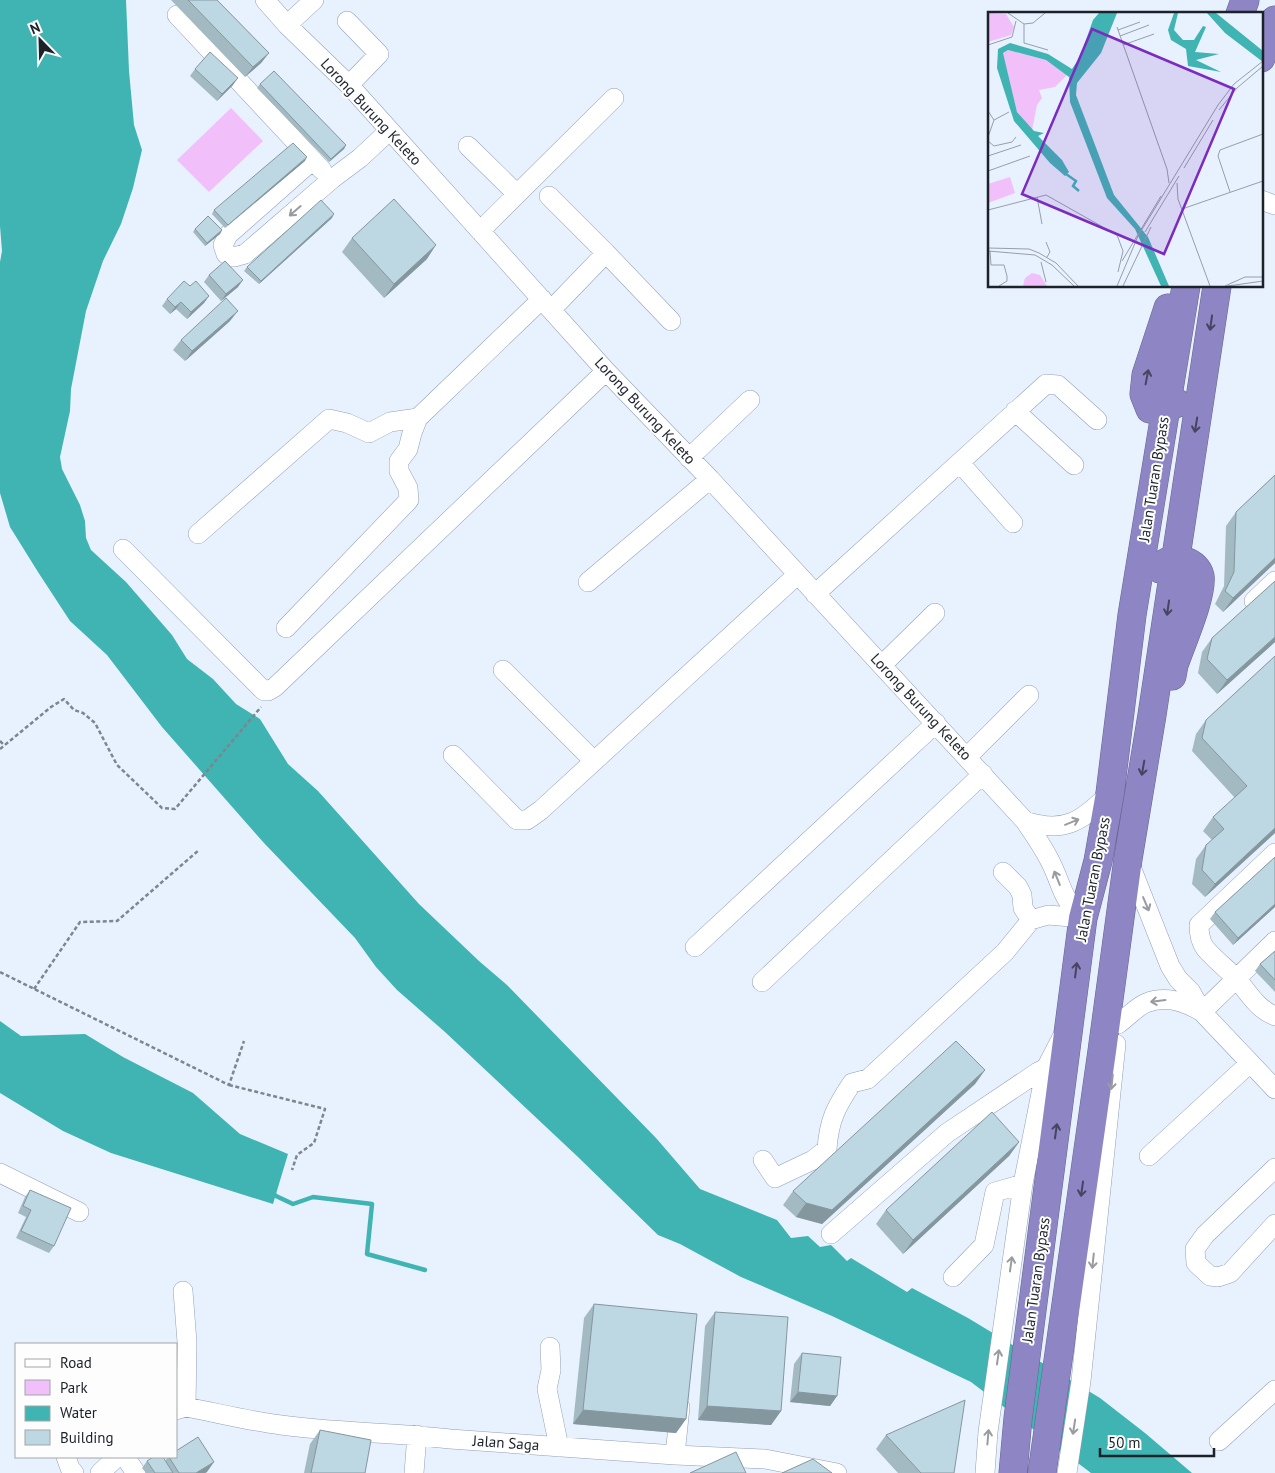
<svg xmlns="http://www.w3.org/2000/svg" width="1275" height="1473" viewBox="0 0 1275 1473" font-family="'PT Sans',sans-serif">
<rect width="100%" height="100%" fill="#e8f1fe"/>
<path fill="#f1c0fa" d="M231 108 263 141 209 192 177 160Z"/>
<path fill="#3fb4b3" d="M0 0H126L129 71 134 125 142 150 133 188 121 224 103 261 86 311 71 389 70 411 60 457 62 469 80 505 85 521 86 538 91 550 126 582 172 635 187 659 213 679 236 704 260 719 288 764 318 791 419 904 479 961 507 985 656 1138 700 1189 777 1220 791 1238 808 1236 820 1247 831 1245 847 1261 851 1258 907 1292 912 1288 968 1318 1100 1398 1145 1433 1192 1473H1091L971 1382 832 1316 741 1277 680 1244 658 1235 578 1157 445 1032 397 990 376 967 355 938 264 843 162 727 107 655 70 621 38 572 10 527 0 493V262L2 251 0 226Z
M0 1021 21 1036 85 1034 123 1057 193 1093 240 1134 288 1154 273 1204 111 1153 63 1131 0 1093Z"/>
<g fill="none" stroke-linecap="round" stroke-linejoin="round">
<path stroke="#3fb4b3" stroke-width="4.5" d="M273 1193 276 1196 293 1204 313 1197 372 1204 367 1254 425 1270"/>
<g stroke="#92a0b4" stroke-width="20">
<path id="minor" d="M265 0 287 25 349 85 606 371 710 479 1025 821C1034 834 1043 847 1050 861 1062 884 1061 899 1083 918
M177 15 322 170
M347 21 379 54 349 85
M287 25 314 0
M468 146 517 194
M313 160 228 235 223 245 226 254 234 257 245 254 332 179 360 158 389 131
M549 196 606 253 552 309
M1261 200 1275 205
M480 231 614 98
M606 253 671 321
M1015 411 1074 465
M689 458 750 400
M960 463 1013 523
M198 534 329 419 347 423 369 433 390 422 418 418 542 299
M123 549 264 691H268L275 687 606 371
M588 582 710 479
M815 594 1046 384 1058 385 1097 420
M1254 601 1275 581
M286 628 409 500 408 488 399 471V461L408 449 412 433 418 418
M882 665 935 613
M503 670 594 761
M453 755 517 820H527L541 810 797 575
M967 757 1029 695
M1025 821C1065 834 1082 821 1110 793
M1275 853 1199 925C1199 933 1200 941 1205 948 1214 959 1226 968 1236 978 1248 992 1257 1009 1275 1016
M1129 862 1170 966 1178 979 1191 992 1202 1012
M1003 872 1018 887 1022 895 1023 908 1031 920
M695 947 936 723
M762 982 983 774
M1202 1012 1275 941
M1118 1024C1127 1018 1136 1007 1146 1003 1165 995 1186 1002 1202 1012L1275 1089
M1149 1156 1250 1063
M763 1160 775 1178 813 1160 827 1149C829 1120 836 1107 852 1083L868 1079 1005 952 1031 920 1048 915 1083 918
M0 1173 79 1212
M1275 1224 1230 1273 1218 1277 1210 1276 1196 1263 1195 1249 1205 1235 1275 1168
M831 1234 947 1133 1038 1072 1046 1068
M953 1277 984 1245 995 1192 1023 1184
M183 1291 187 1342 186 1407
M550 1347 551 1370 547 1389 559 1447
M176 1410 186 1407C218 1413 249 1421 281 1425 337 1433 394 1432 450 1439L675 1455 765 1459 837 1473
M1219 1441 1275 1390
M675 1455 680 1407
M66 1457 70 1468 74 1473
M125 1457 136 1473
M100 1473 117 1457
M414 1473 417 1435
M985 1473 988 1432 1023 1184 1046 1068 1062 1037
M1067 1473 1081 1381 1116 1044"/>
</g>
<g stroke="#66638e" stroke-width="29">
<path id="highway" d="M1240 14 1245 0
M1261 58 1275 20
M1168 308 1146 375 1144 394 1150 409 1161 411 1177 403
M1160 569C1162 567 1163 565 1165 563 1176 555 1197 562 1200 576 1203 595 1181 644 1174 665L1172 676
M1013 1473 1018 1418 1083 918 1098 861 1110 793 1132 615 1186 286
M1042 1473 1102 1051 1128 859 1152 715 1217 286"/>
</g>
<path stroke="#7d858e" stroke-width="2.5" stroke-dasharray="4 2.5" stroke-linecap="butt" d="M0 741 4 745
M0 749 51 707 64 699 74 710 83 713 95 723 117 765 162 808 175 809 261 707
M0 972 229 1085 244 1041
M34 989 80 922 117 921 199 850
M229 1085 325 1109 314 1143 297 1155 292 1170"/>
<use href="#minor" stroke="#fff" stroke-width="19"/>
<use href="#highway" stroke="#8e86c4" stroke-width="28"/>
</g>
<path fill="#a3bac3" d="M171 0H217L269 53 261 63 245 77Z
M195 69 233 85 217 101 190 76Z
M260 84 346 145 344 149 329 162 257 88Z
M305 161 225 228 212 214 214 210Z
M332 218 259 284 244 271 247 267Z
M195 229 222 230 220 234 205 246 193 232Z
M352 238 427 259 384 298 342 252Z
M209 275 238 287 221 301 204 282Z
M190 286 209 296 204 303 187 319 176 309 170 314 162 306 167 299Z
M230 321 185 361 173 350 181 340Z
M1275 475V563L1223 612 1215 604 1224 586 1226 526 1236 512Z
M1275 581V642L1217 694 1198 673 1202 652 1212 638Z
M1275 656V833L1205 897 1192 884 1196 859 1206 845 1212 840 1203 831 1213 817 1235 798 1192 751 1196 734 1206 720Z
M1275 857V907L1233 945 1210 919 1215 912Z
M1275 951V992L1255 971 1260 964Z
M985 1070 975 1084 822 1224 796 1217 783 1205 793 1191Z
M1019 1142 1009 1156 903 1254 876 1224 886 1210Z
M30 1190 54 1246 49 1253 16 1238 26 1217 18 1213 25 1197Z
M594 1304 686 1419 676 1433 573 1424 584 1318Z
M715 1312 781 1411 771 1425 698 1420 705 1326Z
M802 1353 837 1396 830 1406 790 1402 794 1364Z
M320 1430 365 1473H304L310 1444Z
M886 1435 954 1473H898L876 1449Z
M168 1457H176L207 1472 205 1473H146L142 1468 147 1461H165Z"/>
<path fill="#84979f" d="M269 53 261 63 245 77 253 67Z
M238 78 233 85 217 101 222 94Z
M346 145 344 149 329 162 331 159Z
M307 157 305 161 225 228 228 225Z
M334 214 332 218 259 284 261 281Z
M222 230 220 234 205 246 207 243Z
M436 245 427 259 384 298 394 284Z
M243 280 238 287 221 301 226 294Z
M209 296 204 303 187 319 191 312Z
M181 302 176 309 170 314 175 307Z
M238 311 230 321 185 361 192 351Z
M1275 558V563L1223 612 1233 598Z
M1275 637V642L1217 694 1227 680Z
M1275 828V833L1205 897 1215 884Z
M1275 904V907L1233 945 1238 938Z
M985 1070 975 1084 822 1224 796 1217 806 1203Z
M1019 1142 1009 1156 903 1254 913 1240Z
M798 1392 837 1396 830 1406 790 1402Z
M707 1406 781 1411 771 1425 698 1420Z
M583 1410 686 1419 676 1433 573 1424Z
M214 1462 207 1472 205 1473H196Z"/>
<path fill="#bdd8e3" stroke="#84979f" d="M188 0H217L269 53 253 67Z
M210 52 238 78 222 94 195 69Z
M274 71 346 145 331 159 260 84Z
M293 143 307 157 228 225 214 210Z
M394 199 436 245 394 284 352 238Z
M321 200 334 214 261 281 247 267Z
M208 216 222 230 207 243 195 229Z
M225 261 243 280 226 294 209 275Z
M184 281 190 286 196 281 209 296 191 312 181 302 175 307 167 299Z
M226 298 238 311 192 351 181 340Z
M1275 475V558L1233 598 1225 591 1234 572 1236 512Z
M1275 581V637L1227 680 1207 659 1212 638Z
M1275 656V828L1215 884 1202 870 1206 845 1224 829 1213 817 1247 786 1202 738 1206 720Z
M1275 857V904L1238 938 1215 912Z
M1275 951V980L1260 964Z
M956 1041 985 1070 832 1210 806 1203 793 1191Z
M992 1112 1019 1142 913 1240 886 1210Z
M30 1190 71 1208 54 1246 21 1231 31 1210 23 1206Z
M594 1304 697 1314 686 1419 583 1410Z
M715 1312 788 1317 781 1411 707 1406Z
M802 1353 841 1357 837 1396 798 1392Z
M965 1400 954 1473H921L886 1435Z
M320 1430 371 1440 365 1473H311Z
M198 1437 214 1462 196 1473H179L169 1457H176V1451Z
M736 1452 746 1473H690Z
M153 1457H163L173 1473H155L147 1461Z
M813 1459 832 1473H782Z"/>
<defs><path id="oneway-shaft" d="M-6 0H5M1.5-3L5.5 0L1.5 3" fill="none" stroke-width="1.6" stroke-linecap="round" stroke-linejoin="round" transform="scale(1.25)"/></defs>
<g stroke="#999c9f">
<use href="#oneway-shaft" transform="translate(295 211) rotate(139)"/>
<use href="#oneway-shaft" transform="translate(1072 822) rotate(-22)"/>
<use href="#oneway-shaft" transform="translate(1057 878) rotate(-112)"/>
<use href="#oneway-shaft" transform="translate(1146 904) rotate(67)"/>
<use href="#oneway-shaft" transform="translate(1158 1001) rotate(173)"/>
<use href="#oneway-shaft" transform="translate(1112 1082) rotate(96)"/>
<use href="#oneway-shaft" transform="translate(1093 1261) rotate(96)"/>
<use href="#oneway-shaft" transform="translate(1011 1264) rotate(-82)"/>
<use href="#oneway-shaft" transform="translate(998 1357) rotate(-82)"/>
<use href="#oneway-shaft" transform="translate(1074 1427) rotate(99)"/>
<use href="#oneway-shaft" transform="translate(988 1437) rotate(-85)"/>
</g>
<g stroke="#44455f">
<use href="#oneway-shaft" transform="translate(1211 323) rotate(98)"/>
<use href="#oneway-shaft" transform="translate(1147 377) rotate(-79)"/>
<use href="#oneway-shaft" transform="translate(1196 425) rotate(99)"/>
<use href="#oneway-shaft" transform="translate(1168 608) rotate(98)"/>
<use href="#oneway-shaft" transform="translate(1143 768) rotate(100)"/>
<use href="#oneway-shaft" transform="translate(1076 970) rotate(-83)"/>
<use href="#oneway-shaft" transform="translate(1056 1131) rotate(-82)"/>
<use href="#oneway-shaft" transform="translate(1082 1189) rotate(98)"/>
</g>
<g text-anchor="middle" stroke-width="4" stroke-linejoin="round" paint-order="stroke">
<g font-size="15" fill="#1c2229" stroke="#fdfdfd">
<text transform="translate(371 112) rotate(47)" y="5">Lorong Burung Keleto</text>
<text transform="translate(645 411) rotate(47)" y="5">Lorong Burung Keleto</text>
<text transform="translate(1154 479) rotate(-81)" y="5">Jalan Tuaran Bypass</text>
<text transform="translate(921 707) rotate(47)" y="5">Lorong Burung Keleto</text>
<text transform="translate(1093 879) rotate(-79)" y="5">Jalan Tuaran Bypass</text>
<text transform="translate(1036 1280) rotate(-82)" y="5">Jalan Tuaran Bypass</text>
<text transform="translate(506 1443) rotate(4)" y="5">Jalan Saga</text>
</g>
</g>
<g transform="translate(988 12)">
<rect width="275" height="275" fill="#e8f1fe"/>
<path d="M0 1 18 2 26 15 23 23 0 30ZM20 38 58 48 79 63 67 75 51 78 54 86 49 93 44 118 29 100 15 50V41ZM22 165 27 181 0 191V172ZM44 261 52 263 59 274H35L37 266Z" fill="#f1c0fa"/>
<path d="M111 1H129L113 41 89 71 88 83 126 183 160 225 181 274H173L147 217 119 186 82 90 81 65 58 48 20 38 15 41 29 100 46 119 56 121 50 124 74 148 81 160 77 164 62 151 26 109 9 56 10 37 22 31 60 42 84 57 92 45 105 8ZM186 1H190L186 18 195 28H206L215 14 218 15 207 40 231 42 208 48 233 60 200 54 198 37 183 28 180 18ZM219 1H228L275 39V50L237 21Z" fill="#3fb4b3"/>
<path fill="none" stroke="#3fb4b3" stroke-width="2.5" d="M78 162 88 169 85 174 91 179"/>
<path fill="none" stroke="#969ea9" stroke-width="1" d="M20 1 36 12 45 11 57 1M36 12V31L60 38M129 15 179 157 181 171M130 18 152 10M132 24 161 13M0 33 24 25 28 9M135 33 166 22M231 98 249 76 275 54M0 99 6 108 0 125M6 108 21 100M0 129 6 134 24 130 28 125M0 144 33 133M196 156 225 108M0 159 42 144M189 171 190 187 222 274M242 180 230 144 232 138 275 122M49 185 54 212M194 197 275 169M0 198 58 183 129 223 135 239 130 260M157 220 191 164M58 230 62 240 59 245M0 236 41 237 51 241 68 251 90 274M0 239 47 243 64 253 86 274M2 239 3 253H16L19 264V269L11 274M134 249 173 184M53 250 58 270M129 274 150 224 230 93 246 72 275 49M135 274 163 215M237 274 257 265H275M240 274 275 269"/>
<path fill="#7b2cbf" fill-opacity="0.15" stroke="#7b2cbf" stroke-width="2.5" d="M104 17 246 77 176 242 34 182Z"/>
<rect width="275" height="275" fill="none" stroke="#1c2229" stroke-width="2.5"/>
</g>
<rect x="15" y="1343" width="162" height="115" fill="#fdfdfd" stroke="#a3a5a8"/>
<rect x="25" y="1359" width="25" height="8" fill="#ffffff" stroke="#a3a5a8"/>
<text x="60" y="1368" font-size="15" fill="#1c2229">Road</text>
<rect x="25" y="1380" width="25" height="15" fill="#f1c0fa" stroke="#a3a5a8"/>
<text x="60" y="1393" font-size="15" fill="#1c2229">Park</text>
<rect x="25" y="1406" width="25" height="15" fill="#3fb4b3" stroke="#a3a5a8"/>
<text x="60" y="1418" font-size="15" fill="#1c2229">Water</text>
<rect x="25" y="1430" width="25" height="15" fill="#bdd8e3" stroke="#a3a5a8"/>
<text x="60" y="1443" font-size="15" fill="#1c2229">Building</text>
<g transform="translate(40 40) rotate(337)" stroke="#fdfdfd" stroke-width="4" paint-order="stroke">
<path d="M0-4L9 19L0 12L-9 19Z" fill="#1c2229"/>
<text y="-8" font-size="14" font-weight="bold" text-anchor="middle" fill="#1c2229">N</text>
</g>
<path d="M1100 1448v8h114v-8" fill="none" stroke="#1c2229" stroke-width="2.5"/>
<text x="1108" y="1448" font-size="15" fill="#1c2229" stroke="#fdfdfd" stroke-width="4" paint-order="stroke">50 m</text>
</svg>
